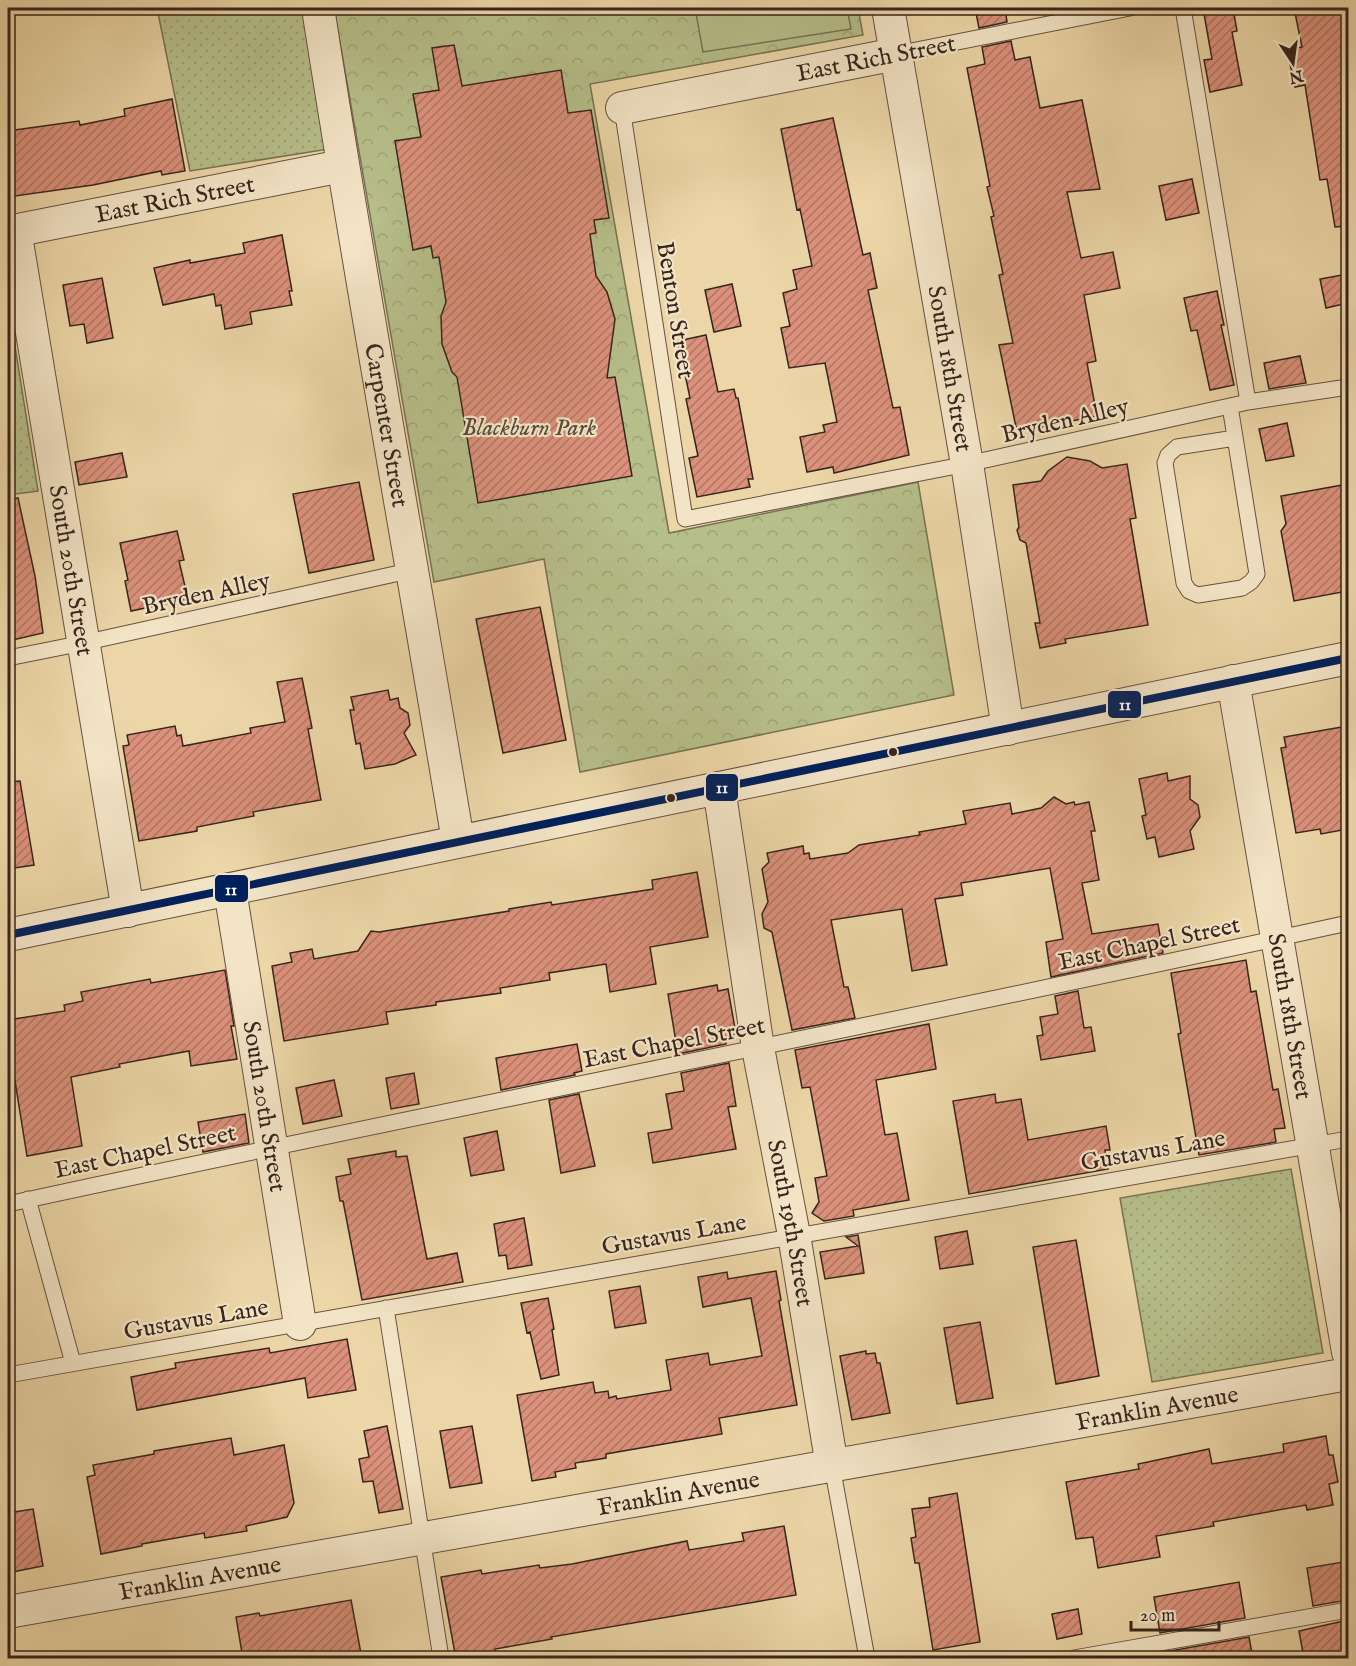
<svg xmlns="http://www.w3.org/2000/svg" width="1356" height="1666" viewBox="0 0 1356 1666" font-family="'IM FELL English',serif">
<defs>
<pattern id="grass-dots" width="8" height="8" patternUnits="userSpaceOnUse" patternTransform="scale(1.5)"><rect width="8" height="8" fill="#b6be89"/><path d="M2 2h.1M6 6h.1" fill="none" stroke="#9da376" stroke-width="1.8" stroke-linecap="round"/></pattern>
<pattern id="park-crowns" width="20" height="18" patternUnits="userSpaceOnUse" patternTransform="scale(1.5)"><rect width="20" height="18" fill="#b6be89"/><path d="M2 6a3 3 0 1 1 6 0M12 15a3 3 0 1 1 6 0" fill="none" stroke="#9da376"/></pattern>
<pattern id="building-hatch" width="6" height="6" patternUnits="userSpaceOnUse" patternTransform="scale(1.5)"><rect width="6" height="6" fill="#db917b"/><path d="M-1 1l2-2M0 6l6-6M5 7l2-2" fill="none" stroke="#b27664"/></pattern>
</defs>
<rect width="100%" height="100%" fill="#ecd6a7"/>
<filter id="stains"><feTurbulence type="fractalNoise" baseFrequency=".00333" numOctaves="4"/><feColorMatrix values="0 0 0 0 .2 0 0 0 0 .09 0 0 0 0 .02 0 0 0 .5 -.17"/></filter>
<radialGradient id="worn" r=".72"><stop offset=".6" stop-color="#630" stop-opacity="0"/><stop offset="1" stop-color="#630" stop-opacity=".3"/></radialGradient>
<path fill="url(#grass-dots)" stroke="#767253" stroke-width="1.5" d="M157 8H303L329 149 190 171Z
M8 302 38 491 8 495Z
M1291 1169 1323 1353 1152 1382 1120 1198Z"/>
<path fill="url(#park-crowns)" stroke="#767253" stroke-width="1.5" d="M334 8H858L863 35 590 84 669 533 918 482 954 695 580 772 544 559 434 582Z"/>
<path fill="#b6be89" stroke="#767253" stroke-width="1.5" d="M695 8H847L851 29 703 52Z"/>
<path fill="url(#building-hatch)" stroke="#37251d" stroke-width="1.5" d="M975 8H1005L1007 22 979 28Z
M1203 8H1233L1237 31 1232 32 1242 85 1210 92 1204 60 1212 59Z
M1294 8H1348V226L1335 227 1327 179 1320 180 1305 85 1295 87 1287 50 1302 47Z
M1011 41 1015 60 1030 57 1040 108 1082 100 1100 189 1067 192 1081 258 1113 252 1120 288 1084 295 1096 361 1087 363 1097 416 1017 432 999 345 1013 343 999 275 1003 274 991 217 994 216 987 187 990 186 967 68 985 64 982 47Z
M454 45 462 86 561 70 568 113 591 110 609 218 594 220 596 233 590 234 596 276 607 292 615 319 607 378 615 377 632 476 478 503 457 377 452 372 442 344 441 316 446 302 439 257 433 258 431 246 413 250 395 141 421 137 413 94 439 90 432 48Z
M172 99 185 171 162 175 161 171 93 185 8 197V131L79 121 80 125 125 116 124 109Z
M833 118 863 255 870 253 877 288 868 290 893 408 900 407 909 455 834 473 833 467 807 472 800 437 825 432 823 425 837 422 825 363 789 368 781 328 790 326 783 293 797 289 793 270 812 266 800 209 797 210 781 129Z
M1192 179 1199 213 1166 220 1159 186Z
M282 235 292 291H289L292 305 250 312 252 324 225 329 221 305 216 306 214 294 163 305 154 268 190 260V263L245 253 243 243Z
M1348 274V303L1326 308 1320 279Z
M102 278 113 338 87 343 84 324 70 326 63 285Z
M732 284 741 326 714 332 705 290Z
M1217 291 1224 325H1221L1234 385 1210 390 1197 330 1191 331 1184 298Z
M706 335 718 392 734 389 736 398H738L753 479H748L750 487 697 497 689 458 698 456 686 399 690 398 678 341Z
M1300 356 1306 383 1269 389 1264 363Z
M1287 423 1294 456 1266 461 1259 429Z
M122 453 127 477 79 485 75 462Z
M1067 457 1090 461 1102 468 1127 464 1136 518 1130 519 1148 625 1065 639 1066 643 1040 648 1035 623H1040L1026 543 1020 540 1017 530 1019 527 1013 485 1041 481 1048 471Z
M359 482 374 560 309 573 293 494Z
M1348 484V591L1294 601 1281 531 1286 524 1281 496Z
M18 498 35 576 43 633 8 641V500Z
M177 531 184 560 179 561 188 599 131 611 125 581 128 580 120 543Z
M540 607 566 740 503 753 476 619Z
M302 678 312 728 308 729 321 800 253 812 254 816 197 827V831L139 841 123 746 129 745 127 735 175 726 177 736 181 735 183 746 251 733 250 728 285 722 277 682Z
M388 690 390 700 398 698 400 708 408 713 410 725 404 733 416 755 395 764 365 769 360 743 356 744 350 710H354L351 697Z
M1348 726V829L1321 834 1320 829 1296 833 1281 748 1286 747 1284 737Z
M1167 773 1168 781 1190 776V799L1198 805 1200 817 1190 831 1194 849 1159 857 1155 837 1147 839 1142 816 1146 815 1139 779Z
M20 781 34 865 8 869V782Z
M1054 797 1066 804 1074 802 1075 805 1089 802 1095 831H1091L1099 880 1082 883 1092 934 1158 924 1163 953 1051 977 1046 942 1063 939 1050 868 961 883 963 895 935 899 947 965 912 971 902 909 831 920 844 987H848L855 1018 792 1030 772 932 764 928 762 914 768 902 762 869 769 862 767 853 803 846 804 854 809 853 810 859 848 853 859 845 920 835 919 832 966 824 963 811 1010 803 1012 814 1041 808Z
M697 872 708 937 650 947 656 984 610 992 606 964 549 973 550 980 500 988 501 993 436 1002V1005L386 1012 388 1024 284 1041 272 966 292 962 290 953 312 949 314 959 358 951 371 931 379 932 509 911V909L551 902 552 905 653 889 652 880Z
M1246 960 1251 992 1256 991 1273 1090 1278 1089 1285 1128 1274 1129 1276 1142 1199 1155 1178 1034 1181 1033 1171 973Z
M225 970 234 1026H231L237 1059 191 1066 189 1051 119 1064 120 1067 71 1077 82 1146 27 1156 8 1037V1020L65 1011 64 1005 83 1001 81 992 150 979 151 983Z
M717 985 718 991 728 989 736 1034 726 1036V1044L678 1054 668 994Z
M1078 991 1084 1028 1091 1027 1095 1051 1041 1060 1037 1036 1043 1035 1040 1017 1058 1014 1055 996Z
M929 1024 936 1069 876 1080 885 1135 897 1133 909 1200 853 1210 854 1216 824 1221 812 1213 819 1202 815 1178 827 1176 810 1087 802 1088 795 1050Z
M577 1044 582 1071 574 1073 575 1075 501 1090 496 1058Z
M729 1063 736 1106 728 1107 736 1149 653 1163 648 1133 672 1129 666 1094 684 1091 681 1073Z
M414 1073 419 1104 391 1109 386 1078Z
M334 1080 342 1116 303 1124 296 1088Z
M579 1094 595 1166 561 1173 549 1100Z
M995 1094 996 1103 1021 1099 1028 1140 1106 1126 1110 1150H1105L1108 1169 969 1194 953 1101Z
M245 1114 249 1143 203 1152 198 1122Z
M497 1131 504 1170 471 1176 464 1138Z
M396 1151V1157L407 1156 427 1259 457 1253 463 1282 362 1300 343 1201H340L336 1177 351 1174 348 1159Z
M524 1218 532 1265 508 1269 506 1255 499 1256 494 1224Z
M967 1231 973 1264 940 1269 935 1237Z
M858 1235 864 1273 825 1279 820 1252 858 1246 846 1237Z
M1076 1240 1099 1376 1056 1384 1033 1247Z
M776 1271 781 1300 779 1301 797 1405 719 1418 722 1434 606 1454V1458L575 1463 576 1468 555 1472 556 1477 532 1481 517 1395 593 1382 595 1393 608 1391 609 1398 616 1396 617 1399 671 1390 666 1360 708 1353 710 1365 762 1356 751 1298 703 1307 698 1277 727 1272 728 1279Z
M640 1286 646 1323 615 1328 609 1291Z
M548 1298 554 1329 552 1330 559 1375 541 1379 530 1332 527 1333 521 1303Z
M980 1322 993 1398 957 1404 944 1328Z
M347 1339 356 1390 308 1398 305 1378 137 1410 131 1377 176 1368 175 1363 269 1348 270 1353Z
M866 1351V1354L875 1353 877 1363H880L890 1413 852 1420 840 1356Z
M387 1426 403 1509 379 1513 373 1481 363 1482 359 1459 369 1457 364 1431Z
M472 1426 482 1483 450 1488 440 1431Z
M1326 1436 1329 1455H1333L1338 1482 1329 1484 1333 1505 1307 1510 1306 1505 1213 1522 1214 1526 1156 1536 1160 1557 1098 1568 1093 1537 1076 1539 1066 1482 1139 1469 1138 1464 1209 1449 1212 1464 1284 1452 1283 1444Z
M231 1438 234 1455 284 1445 294 1503 287 1517 246 1526 247 1531 205 1538 204 1533 142 1544V1546L101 1554 87 1477 95 1475 93 1465 154 1454V1451Z
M957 1493 980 1642 933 1650 919 1563H915L911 1538 916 1537 912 1509 930 1507 929 1498Z
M33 1509 43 1566 12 1572 11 1564H8V1513Z
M784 1526 796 1595 551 1637 552 1639 495 1649 496 1659H456L441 1577 481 1570 482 1574 539 1565 540 1568 572 1564 687 1541 689 1550 744 1541 742 1533Z
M1343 1562 1348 1600 1313 1606 1307 1568Z
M1239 1582 1245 1618 1160 1633 1154 1597Z
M351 1600 362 1659H243L236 1617 259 1613 260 1616Z
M1078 1609 1082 1634 1057 1639 1052 1614Z
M1348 1620V1659H1304L1299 1631Z
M1249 1637 1253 1659H1165L1164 1652Z"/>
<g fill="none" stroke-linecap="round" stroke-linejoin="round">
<g stroke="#645140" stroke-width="17">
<path id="service" d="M1183 8 1248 402
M896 54 1130 8
M622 108 685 519 967 464 1248 402 1348 387
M1230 406 1257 574 1251 582 1242 588 1198 595 1189 591 1184 583 1165 463 1168 455 1177 447 1235 438
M8 658 83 643 413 570
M28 1199 73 1363
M8 1204C454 1107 902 1021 1348 923
M386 1308 441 1658
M8 1375 1348 1139
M832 1466 867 1658
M1074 1658 1348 1610"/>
</g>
<g stroke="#645140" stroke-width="34">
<g id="minor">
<path id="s1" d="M318 8C361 286 412 563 458 841"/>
<path id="s2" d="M888 8 967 464 1008 729"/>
<path d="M622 108 896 54"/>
<path id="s3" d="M15 230 128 911"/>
<path id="s4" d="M8 232 342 166"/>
<path id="s5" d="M1233 681 1348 1352"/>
<path id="s6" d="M719 788 758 1048 794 1235 832 1466"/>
<path id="s7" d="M230 890 300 1324"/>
<path d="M8 935 1348 658"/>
<path id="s8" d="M8 1612 1348 1374"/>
</g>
</g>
<use href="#service" stroke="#f3e4c6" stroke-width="15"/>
<use href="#minor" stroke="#f3e4c6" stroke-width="32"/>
<g stroke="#f3e4c6" stroke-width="12">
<path id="bus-1" d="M8 935 1348 658"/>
</g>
<use href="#bus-1" stroke="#00205b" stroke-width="8"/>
</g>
<g fill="#37251d" stroke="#f3e4c6" stroke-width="2">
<circle cx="893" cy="752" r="5"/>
<circle cx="671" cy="798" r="5"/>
</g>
<g text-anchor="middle" stroke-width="4.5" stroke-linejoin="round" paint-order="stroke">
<g font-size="24" fill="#37251d" stroke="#f3e4c6">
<text transform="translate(876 58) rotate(-11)" y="8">East Rich Street</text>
<text dy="8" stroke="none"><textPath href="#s4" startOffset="170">East Rich Street</textPath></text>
<text transform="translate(676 310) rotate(81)" y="8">Benton Street</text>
<text dy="8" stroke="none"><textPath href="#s2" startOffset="366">South 18th Street</textPath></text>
<text transform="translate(1065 420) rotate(-13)" y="8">Bryden Alley</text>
<text dy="8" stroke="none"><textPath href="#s1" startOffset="423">Carpenter Street</textPath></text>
<text dy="8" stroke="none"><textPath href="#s3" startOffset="345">South 20th Street</textPath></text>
<text transform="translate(206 593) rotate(-12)" y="8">Bryden Alley</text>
<text transform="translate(1149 943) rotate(-12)" y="8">East Chapel Street</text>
<text dy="8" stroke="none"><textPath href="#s5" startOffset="340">South 18th Street</textPath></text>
<text transform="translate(674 1042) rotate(-11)" y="8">East Chapel Street</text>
<text dy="8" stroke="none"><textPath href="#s7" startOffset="219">South 20th Street</textPath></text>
<text transform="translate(1153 1150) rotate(-10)" y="8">Gustavus Lane</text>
<text transform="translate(145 1151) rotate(-12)" y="8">East Chapel Street</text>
<text dy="8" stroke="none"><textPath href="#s6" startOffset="441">South 19th Street</textPath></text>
<text transform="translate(674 1234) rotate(-10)" y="8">Gustavus Lane</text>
<text transform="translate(196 1319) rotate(-10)" y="8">Gustavus Lane</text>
<text dy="8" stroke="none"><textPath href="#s8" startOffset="1167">Franklin Avenue</textPath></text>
<text dy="8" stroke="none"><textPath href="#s8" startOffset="681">Franklin Avenue</textPath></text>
<text dy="8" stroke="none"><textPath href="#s8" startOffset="195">Franklin Avenue</textPath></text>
</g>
<g font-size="24" font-style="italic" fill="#574b38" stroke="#f3e4c6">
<text x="529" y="435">Blackburn Park</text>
</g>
</g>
<g stroke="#f3e4c6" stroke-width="2">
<rect x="1107" y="690" width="35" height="29" rx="6" fill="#00205b"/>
<rect x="705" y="773" width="34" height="29" rx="6" fill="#00205b"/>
<rect x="214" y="874" width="35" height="29" rx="6" fill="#00205b"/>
</g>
<g font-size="16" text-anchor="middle" font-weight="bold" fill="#fff">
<text x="1125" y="710">11</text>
<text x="722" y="793">11</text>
<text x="231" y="895">11</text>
</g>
<rect width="1356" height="1666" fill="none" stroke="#ecd6a7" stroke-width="30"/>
<rect x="9" y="9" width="1338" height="1648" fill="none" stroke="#37251d" stroke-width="3"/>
<rect x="15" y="15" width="1326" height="1636" fill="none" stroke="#37251d" stroke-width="1.5"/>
<g transform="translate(1293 63) rotate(167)" stroke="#f3e4c6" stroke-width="4.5" paint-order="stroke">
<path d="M0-4.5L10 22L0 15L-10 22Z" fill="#37251d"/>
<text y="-9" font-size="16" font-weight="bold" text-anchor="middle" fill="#37251d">N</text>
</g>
<path d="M1131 1621v9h88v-9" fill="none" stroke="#37251d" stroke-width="3"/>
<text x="1140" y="1621" font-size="18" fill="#37251d" stroke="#f3e4c6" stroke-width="4.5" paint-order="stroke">20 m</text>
<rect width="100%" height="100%" filter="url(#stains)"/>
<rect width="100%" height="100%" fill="url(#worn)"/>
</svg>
